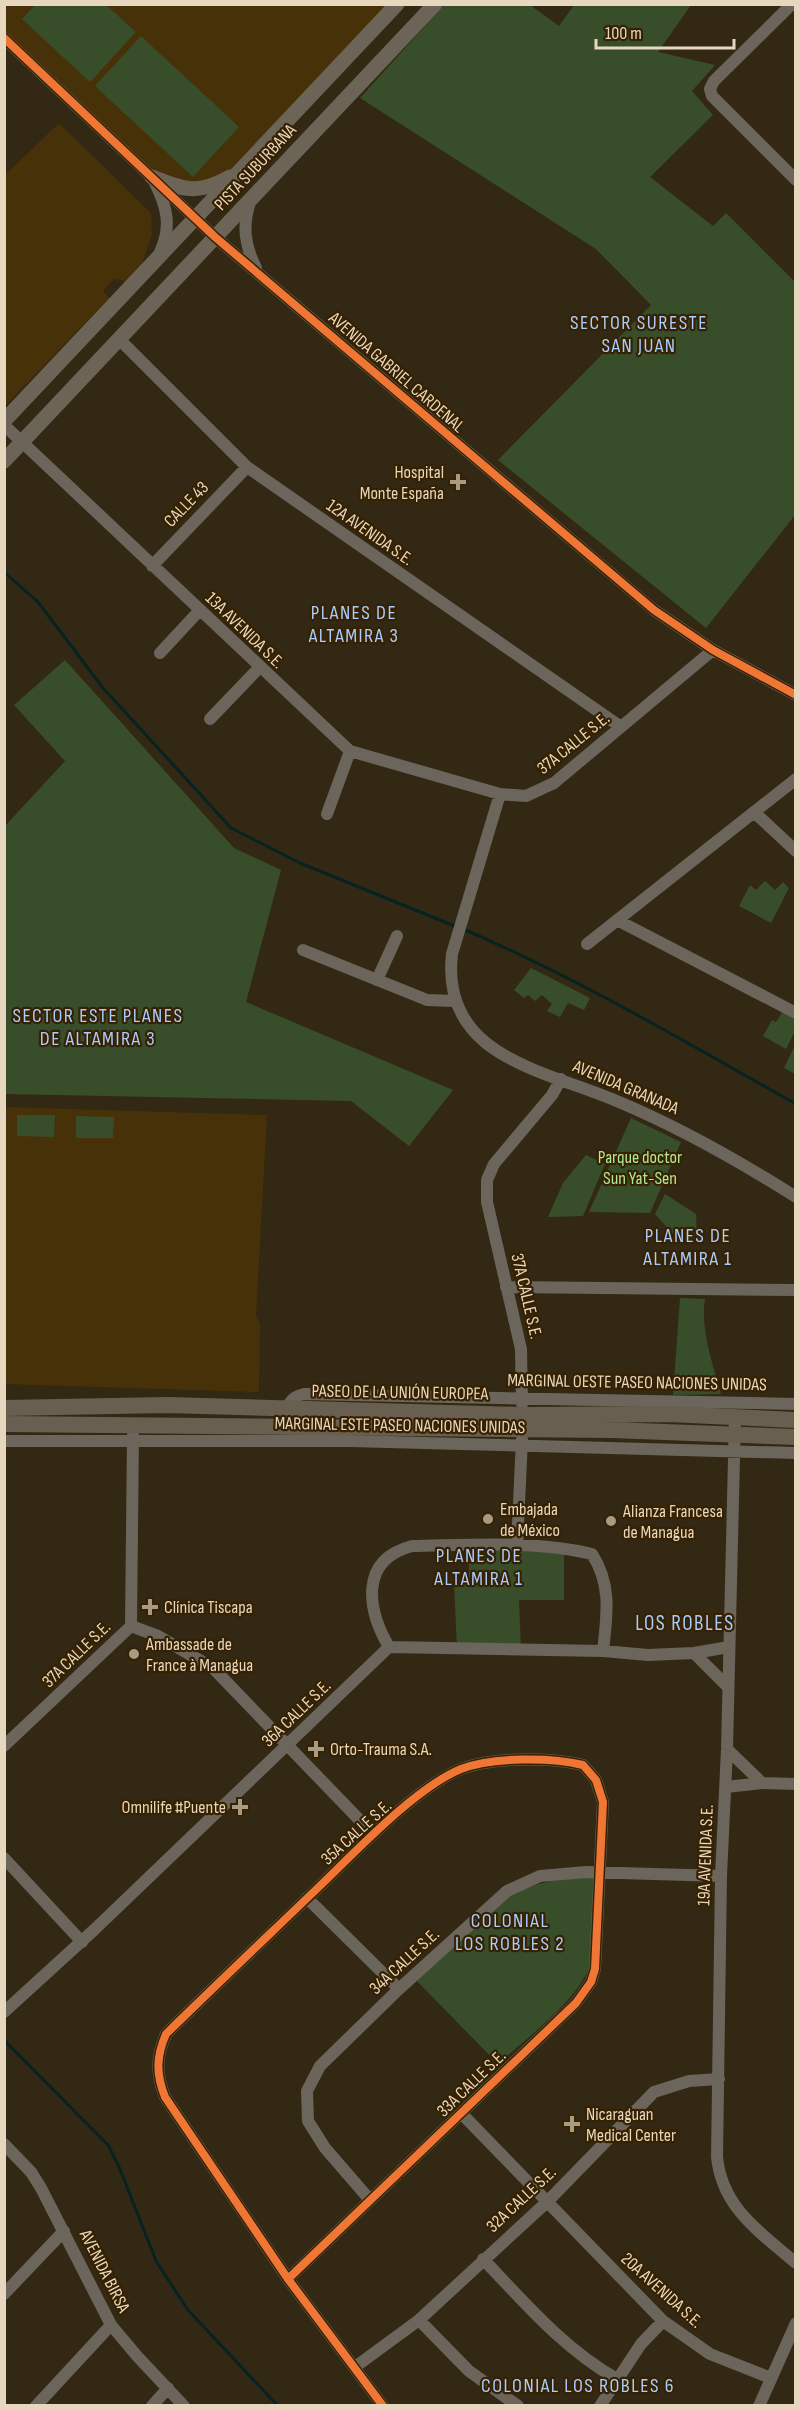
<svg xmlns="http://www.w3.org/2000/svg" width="800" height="2410" viewBox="0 0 800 2410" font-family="'Sofia Sans Condensed',sans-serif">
<rect width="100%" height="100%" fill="#332814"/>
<path fill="#473108" d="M5 5H397L252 160 215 185 152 177 5 38Z
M59 123 151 213 152 235 142 264 127 281 114 279 103 291 109 298 5 406V175Z
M5 1107 267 1115 256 1316 260 1324 259 1392 5 1384Z"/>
<path fill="#384e2a" d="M36 4 106 5 136 32 90 82 22 19Z
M444 5H530L559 26 574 5H691L658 52 715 65 692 91 713 115 650 177 713 226 726 213 796 283 795 515 706 628 498 460 651 305 596 249 360 98Z
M141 36 239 127 193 177 95 86Z
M65 660 234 848 281 870 246 1002 453 1090 409 1146 351 1101 5 1094V826L65 761 14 705Z
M765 881 775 890 783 882 789 888 771 923 739 906 750 885 756 890Z
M531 968 590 998 584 1010 568 1003 560 1017 547 1011 552 1004 542 995 535 1001 528 995 524 998 514 990Z
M783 1011 795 1017V1031L786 1049 763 1036 772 1020 776 1022Z
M795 1045V1074L784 1068Z
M17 1115H55L54 1137 17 1136Z
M76 1116 114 1117 113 1138H76Z
M631 1118 681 1142 650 1213 589 1212Z
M586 1155 605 1164 583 1216 548 1217 563 1183Z
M665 1194 696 1214 697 1240 680 1242 655 1214Z
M680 1298 705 1299C700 1329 713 1365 721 1394L673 1395Z
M469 1546 564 1548V1600H519L521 1649 457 1648 454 1584 469 1583Z
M594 1877 592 1959C583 1998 527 2037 498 2064L416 1980 505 1899C533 1881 561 1879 594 1877Z"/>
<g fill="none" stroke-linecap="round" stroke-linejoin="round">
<path stroke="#062322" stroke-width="3" d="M4 572 38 602 103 688 231 828 300 863 457 927
M463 929C578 978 687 1043 796 1104
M4 2040 108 2145 120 2169 156 2261 188 2310 278 2406"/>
<path stroke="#6b655c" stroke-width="12" d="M792 4 714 81 710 89 712 96 796 180
M4 38 215 237 654 610 713 650 796 695
M155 183C167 207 172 227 160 252
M250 202C242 226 245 246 256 268
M119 339 247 467 621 727
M4 425 350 751 500 794 526 796 554 783 713 650
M152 566 247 467
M160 653 199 611
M210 719 259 668
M500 794 452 954C448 989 458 1020 486 1043 521 1071 578 1084 619 1102 681 1128 739 1161 796 1197
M755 813 796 851
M327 814 350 751
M617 920 796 1013
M587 944 796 779
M303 950 427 1000 454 1001
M377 980 397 936
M506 1287 796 1290
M522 1404 521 1349 487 1202V1180L494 1164 552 1095 561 1079
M735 1417 727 1749 721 1876 717 2157C722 2208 760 2232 796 2263
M284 1426C287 1410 286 1398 304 1394L796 1404
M4 1441H350L796 1453
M517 1546 522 1439
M131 1626 158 1636 213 1668 373 1834
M389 1647C367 1609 359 1560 412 1546 471 1545 534 1540 592 1554 612 1585 607 1615 603 1651
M694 1653 728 1687
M4 1746 131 1626 133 1435
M727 1749 762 1783
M726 1787 762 1783 796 1784
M4 1858 82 1942
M307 1898 399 1989
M4 2012 95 1929 389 1647 603 1651 648 1655 694 1653 729 1647
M461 2113 663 2321 710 2354 771 2378
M4 2144 31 2172 41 2188 111 2325 137 2356 184 2406
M370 2200 325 2148 308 2121 307 2091 320 2066 399 1989 507 1891 540 1876 586 1872 721 1876
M483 2259C525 2303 564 2349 617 2379
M288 2279 576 2003 591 1982 595 1969 603 1802 596 1780 583 1765C551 1757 492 1757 461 1769 417 1787 359 1848 324 1882 271 1933 218 1983 166 2034 156 2057 156 2074 165 2097L288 2279 383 2406
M4 2294 64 2231
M419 2320 469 2371 518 2406
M355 2367 419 2320 547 2202 654 2092 689 2081 719 2079
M36 2406 111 2325
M152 2406 168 2388
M600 2406 641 2344 663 2321
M759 2406 796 2323"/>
<path stroke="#6c6456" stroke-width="15" d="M152 177C184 190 198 195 230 177
M4 421 397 4
M4 461 435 4"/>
<path stroke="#695f50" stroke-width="16" d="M4 1408 167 1405 522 1415 669 1414 796 1420
M4 1424 612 1430 796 1437"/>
<g stroke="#362100" stroke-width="11">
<path id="cycleway" d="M4 38 215 237 654 610 713 650 796 695
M288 2279 576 2003 591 1982 595 1969 603 1802 596 1780 583 1765C551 1757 492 1757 461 1769 417 1787 359 1848 324 1882 271 1933 218 1983 166 2034 156 2057 156 2074 165 2097L288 2279 383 2406"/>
</g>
<use href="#cycleway" stroke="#f07635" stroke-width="8"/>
</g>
<g fill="#a89a83" stroke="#362100" stroke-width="2">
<path d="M455 473h6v6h6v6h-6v6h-6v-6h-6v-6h6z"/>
<circle cx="488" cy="1519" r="6"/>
<circle cx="611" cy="1521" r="6"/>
<path d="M147 1598h6v6h6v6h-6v6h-6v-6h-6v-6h6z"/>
<circle cx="134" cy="1654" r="6"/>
<path d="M313 1740h6v6h6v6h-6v6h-6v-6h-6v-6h6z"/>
<path d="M237 1798h6v6h6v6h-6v6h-6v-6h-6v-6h6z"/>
<path d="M569 2115h6v6h6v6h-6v6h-6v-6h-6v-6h6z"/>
</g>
<g text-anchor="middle" stroke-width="4.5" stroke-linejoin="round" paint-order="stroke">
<g font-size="18" fill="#e7d7bf" stroke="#362100">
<text transform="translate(255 167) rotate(-47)" y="6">PISTA SUBURBANA</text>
<text transform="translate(397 372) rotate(41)" y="6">AVENIDA GABRIEL CARDENAL</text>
<text transform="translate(186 504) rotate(-46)" y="6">CALLE 43</text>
<text transform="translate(370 532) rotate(35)" y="6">12A AVENIDA S.E.</text>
<text transform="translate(245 630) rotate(44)" y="6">13A AVENIDA S.E.</text>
<text transform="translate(573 743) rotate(-39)" y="6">37A CALLE S.E.</text>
<text transform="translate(626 1087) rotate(23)" y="6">AVENIDA GRANADA</text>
<text transform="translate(527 1296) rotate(77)" y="6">37A CALLE S.E.</text>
<text transform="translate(637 1382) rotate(1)" y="6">MARGINAL OESTE PASEO NACIONES UNIDAS</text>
<text transform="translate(400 1392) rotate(1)" y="6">PASEO DE LA UNIÓN EUROPEA</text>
<text transform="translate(400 1425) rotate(1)" y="6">MARGINAL ESTE PASEO NACIONES UNIDAS</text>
<text transform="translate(76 1654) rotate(-44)" y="6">37A CALLE S.E.</text>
<text transform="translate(296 1713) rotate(-44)" y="6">36A CALLE S.E.</text>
<text transform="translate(356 1832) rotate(-42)" y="6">35A CALLE S.E.</text>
<text transform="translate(705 1855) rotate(-88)" y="6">19A AVENIDA S.E.</text>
<text transform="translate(404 1961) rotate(-43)" y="6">34A CALLE S.E.</text>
<text transform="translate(471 2083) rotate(-44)" y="6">33A CALLE S.E.</text>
<text transform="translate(521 2199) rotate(-43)" y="6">32A CALLE S.E.</text>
<text transform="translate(105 2271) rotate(63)" y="6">AVENIDA BIRSA</text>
<text transform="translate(662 2290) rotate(42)" y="6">20A AVENIDA S.E.</text>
</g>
<g font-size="18" fill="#e7d7bf" stroke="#362100" text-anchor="start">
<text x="444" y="478" text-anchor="end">Hospital<tspan x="444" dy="21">Monte España</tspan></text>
<text x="500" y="1515">Embajada<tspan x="500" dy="21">de México</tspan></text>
<text x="623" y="1517">Alianza Francesa<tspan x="623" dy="21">de Managua</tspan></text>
<text x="164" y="1613">Clínica Tiscapa</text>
<text x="146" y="1650">Ambassade de<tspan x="146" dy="21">France à Managua</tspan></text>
<text x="330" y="1755">Orto-Trauma S.A.</text>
<text x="226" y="1813" text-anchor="end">Omnilife #Puente</text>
<text x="586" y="2120">Nicaraguan<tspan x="586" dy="21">Medical Center</tspan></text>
</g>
<g font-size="18" fill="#afe898" stroke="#362100">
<text x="640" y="1163">Parque doctor<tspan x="640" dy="21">Sun Yat-Sen</tspan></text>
</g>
<g font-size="20" letter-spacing="1.5" fill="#aacdff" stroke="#362100">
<text x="639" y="329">SECTOR SURESTE<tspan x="639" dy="23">SAN JUAN</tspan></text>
<text x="354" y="619">PLANES DE<tspan x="354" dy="23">ALTAMIRA 3</tspan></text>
<text x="98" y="1022">SECTOR ESTE PLANES<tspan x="98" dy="23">DE ALTAMIRA 3</tspan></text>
<text x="688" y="1242">PLANES DE<tspan x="688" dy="23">ALTAMIRA 1</tspan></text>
<text x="479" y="1562">PLANES DE<tspan x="479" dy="23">ALTAMIRA 1</tspan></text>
<text x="510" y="1927">COLONIAL<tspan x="510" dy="23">LOS ROBLES 2</tspan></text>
<text x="578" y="2392">COLONIAL LOS ROBLES 6</text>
</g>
<g font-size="21" letter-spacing="1.5" fill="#aacdff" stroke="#362100">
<text x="685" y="1630">LOS ROBLES</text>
</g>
</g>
<rect width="800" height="2410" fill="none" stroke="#e7d7bf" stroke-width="12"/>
<path d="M596 39v9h138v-9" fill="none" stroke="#e7d7bf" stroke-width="3"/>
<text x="605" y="39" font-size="18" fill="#e7d7bf" stroke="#362100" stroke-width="4.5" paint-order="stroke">100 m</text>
</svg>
